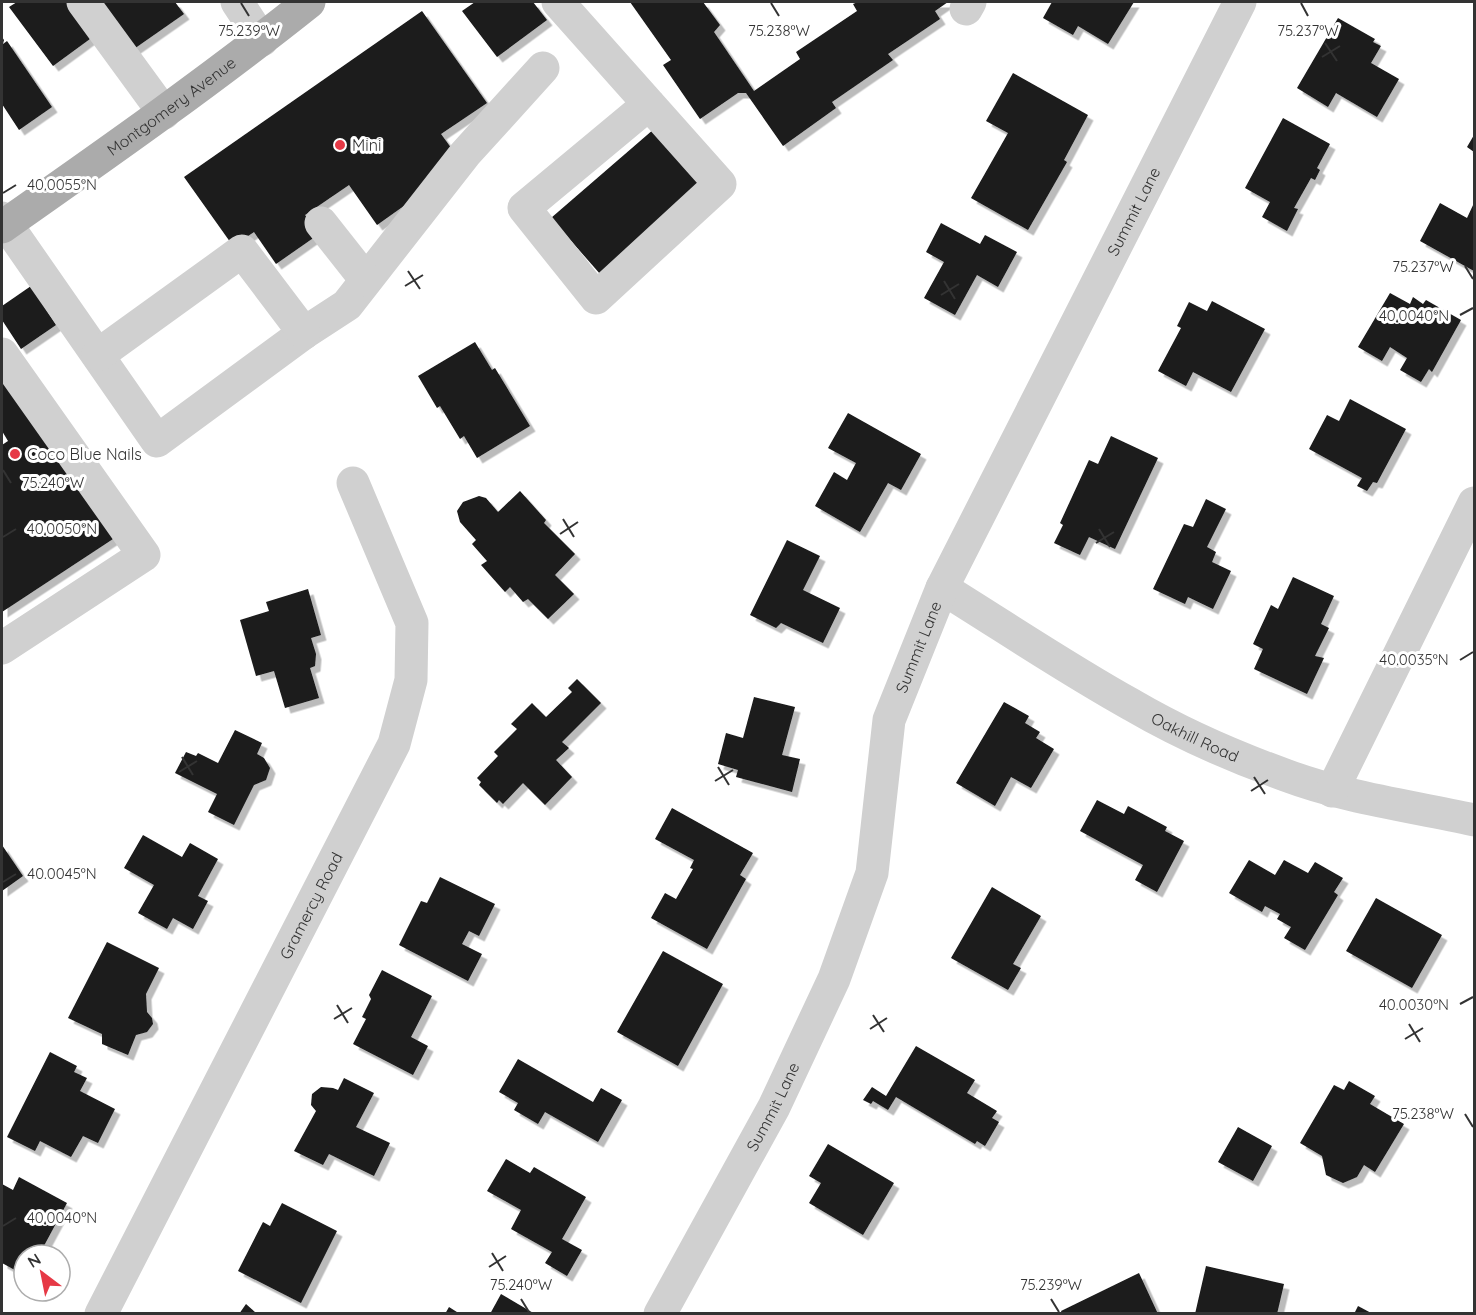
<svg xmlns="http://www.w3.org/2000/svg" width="1476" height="1315" viewBox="0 0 1476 1315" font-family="Quicksand,sans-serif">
<defs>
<filter id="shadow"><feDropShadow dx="5.5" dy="5.5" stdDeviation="0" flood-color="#0004"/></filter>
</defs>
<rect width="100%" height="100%" fill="#fff"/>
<path fill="#1a1a1a" filter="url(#shadow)" d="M17 2H78L94 36 53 66 9 7Z
M103 2H175L184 14 131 51Z
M475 2H533L547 20 497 57 462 11Z
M630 2H703L720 25 714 32 754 91 800 59 796 52 857 11 853 4 858 2H948L935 11 940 19 888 54 893 60 832 102 836 108 783 146 746 93H738L700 119 663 65 671 60Z
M1052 2H1134L1108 44 1078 26 1073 35 1043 18Z
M422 11 487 103 441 134 457 156 439 181 377 225 349 185 305 215 319 234 276 264 254 232 233 246 184 177Z
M1338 18 1375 39 1373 42 1381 46 1371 63 1399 79 1377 117 1336 93 1328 107 1297 88Z
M2 37 4 40 3 44 7 41 52 107 19 130 2 104Z
M1013 73 1088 115 1064 160 1067 162 1028 230 971 198 1008 133 986 121Z
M1283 118 1330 144 1317 168 1320 170 1315 180 1311 178 1294 208 1298 209 1287 231 1262 217 1270 202 1245 188Z
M654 129 703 186 601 275 551 218Z
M1474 135V152L1467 147Z
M1440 203 1467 218 1474 203V271L1420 241Z
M941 223 980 244 985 235 1017 252 998 287 977 275 955 315 924 298 944 262 926 252Z
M31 286 56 325 21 349 2 320V306Z
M1390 293 1410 304 1413 297 1423 304 1426 300 1461 320 1432 372 1429 369 1421 382 1400 370 1407 358 1390 347 1382 361 1358 347Z
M1212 301 1265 329 1231 392 1193 372 1186 386 1158 371 1181 328 1177 326 1189 302 1207 311Z
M475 342 492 370 495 368 530 426 477 458 464 436 460 439 440 406 437 408 418 376Z
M2 373 116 537 2 612V445L8 441 2 431Z
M1350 399 1406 429 1377 483 1373 482 1367 491 1357 486 1362 478 1309 449 1327 415 1339 421Z
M848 413 921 454 901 490 888 483 860 532 815 506 834 472 847 480 856 463 828 448Z
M1111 436 1158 458 1115 549 1089 537 1080 555 1054 543 1063 525 1060 523 1089 460 1098 464Z
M520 491 546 520 544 523 575 554 555 575 574 594 548 619 528 599 523 602 510 587 505 592 481 565 487 561 472 544 476 540 460 522 457 511 463 502 479 496 486 498 498 512Z
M1206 499 1226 509 1207 547 1216 552 1212 562 1231 571 1213 609 1188 597 1185 604 1153 589 1184 524 1193 527Z
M787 540 820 556 803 590 840 608 823 643 781 623 776 628 750 615Z
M1293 577 1334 596 1321 624 1329 628 1315 656 1324 658 1307 694 1254 669 1263 649 1253 644 1271 605 1278 609Z
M308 589 321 635 311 638 316 654 315 666 310 668 319 698 285 708 274 671 256 676 240 620 269 611 266 602Z
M577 679 601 703 562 742 569 748 556 760 572 777 545 805 523 783 503 804 499 800 497 803 479 785 481 782 477 778 498 756 494 752 517 729 511 724 532 703 546 717 572 692 568 688Z
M754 697 795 707 782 755 800 759 792 792 736 777 738 770 718 764 726 733 743 738Z
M1004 702 1029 716 1025 723 1040 732 1036 738 1054 749 1031 788 1011 777 995 806 956 783Z
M235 730 262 743 257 754 264 758 270 768 266 780 254 785 234 825 208 812 217 794 175 773 186 752 196 756 198 753 218 763Z
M1097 800 1124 814 1128 806 1167 827 1165 831 1184 841 1157 892 1135 880 1143 865 1080 831Z
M672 808 753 853 740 875 746 879 707 949 651 918 665 893 676 899 693 869 690 868 694 860 655 839Z
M143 835 182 857 190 843 218 859 198 896 208 901 193 929 173 918 167 929 138 913 154 885 124 868Z
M2 845 23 876 2 891Z
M1249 860 1275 875 1284 860 1308 873 1315 862 1343 878 1334 892 1338 895 1305 950 1284 938 1291 927 1277 919 1280 914 1265 906 1262 912 1229 893Z
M440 877 495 904 479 936 469 931 462 944 482 954 468 981 399 945 421 901 427 903Z
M992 887 1041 916 1013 964 1021 968 1008 990 951 958Z
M1376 898 1442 935 1412 988 1346 951Z
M107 942 159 968 146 994 147 1012 152 1018 153 1024 147 1032 136 1035 128 1055 102 1044V1034L68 1018Z
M663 951 723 984 678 1066 617 1032Z
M382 970 432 996 411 1037 428 1046 413 1075 353 1044 366 1019 362 1017 371 999 369 995Z
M916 1046 975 1080 967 1093 997 1111 992 1118 999 1122 985 1146 977 1141 975 1144 896 1097 888 1110 873 1101 871 1104 863 1100 872 1087 886 1096Z
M50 1052 77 1066 74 1072 87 1078 80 1091 115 1109 98 1143 83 1136 71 1157 40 1141 35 1151 7 1137Z
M518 1059 593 1102 601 1088 622 1100 598 1142 545 1112 538 1124 514 1110 518 1103 499 1092Z
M344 1078 374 1093 356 1127 390 1143 374 1176 329 1154 323 1165 294 1151 316 1111 311 1105 312 1094 321 1087 333 1088 338 1090Z
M1349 1081 1375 1096 1370 1104 1404 1124 1375 1172 1364 1165 1357 1177 1343 1183 1326 1175 1322 1156 1300 1143 1334 1085 1344 1090Z
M1238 1127 1272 1146 1253 1181 1218 1162Z
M828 1144 894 1183 863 1235 809 1203 821 1183 809 1176Z
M506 1159 530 1173 534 1167 586 1197 562 1239 582 1250 567 1276 545 1263 552 1252 511 1229 521 1210 487 1191Z
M19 1177 67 1203 39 1255H24V1275L2 1263V1184L13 1190Z
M282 1203 337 1231 301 1303 238 1271 263 1222 270 1226Z
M1206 1266 1284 1284 1277 1314H1195Z
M1139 1273 1158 1314H1062L1061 1311Z
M501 1294 535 1314H490Z
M246 1304 257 1314H239Z
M1358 1306 1373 1314H1354Z
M449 1307 460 1314H445Z"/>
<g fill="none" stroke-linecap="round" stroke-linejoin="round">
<g stroke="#d0d0d0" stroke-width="33">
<path d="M83 2 164 113"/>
<path d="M237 2 262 40"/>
<path d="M558 2 720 184 596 298 524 208 649 104"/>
<path d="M966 9 970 2"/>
<path d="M2 218 157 441 304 333 347 305 465 154 543 68"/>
<path d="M321 223 366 280"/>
<path d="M2 354 144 555 2 648"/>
<path d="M98 355 242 251 304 333"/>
<path id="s1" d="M942 588C1005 627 1067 669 1132 705 1180 733 1232 756 1285 775 1346 798 1411 806 1474 820"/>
<path d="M1332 791 1474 503"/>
<path id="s2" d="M101 1314 394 744 411 680 412 623 353 483"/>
<path id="s3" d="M660 1314 774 1107 834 979 872 873 889 720 942 588 1240 2"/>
</g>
<path stroke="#ababab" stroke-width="33" id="s4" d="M2 227C106 154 210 81 309 2"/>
</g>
<path fill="none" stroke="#333" stroke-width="2" d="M241 3 249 16M771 3 779 16M1301 3 1308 16M1325 43 1337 61M1322 57 1340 46M3 193 16 185M1465 266 1473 279M408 271 420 289M944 281 955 299M405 286 423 275M941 295 959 284M1460 315 1473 308M3 470 11 483M563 519 574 537M1099 529 1110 547M560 534 578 522M3 537 16 529M1096 543 1114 532M1460 660 1473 652M182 757 193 775M718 767 729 785M179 772 197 761M1254 777 1265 794M715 781 733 770M1251 791 1268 780M3 882 16 874M1460 1004 1473 997M337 1005 348 1023M873 1015 884 1032M334 1019 352 1008M1409 1024 1420 1042M870 1029 887 1018M1405 1039 1423 1028M1465 1114 1473 1127M3 1226 16 1218M492 1253 503 1271M489 1267 506 1256M521 1299 529 1312M1051 1299 1059 1312"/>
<g fill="#e63946" stroke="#fff" stroke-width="2">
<circle cx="340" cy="145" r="6"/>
<circle cx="15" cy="454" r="6"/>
</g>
<g text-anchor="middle" stroke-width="6" stroke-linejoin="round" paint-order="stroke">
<g font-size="16" fill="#333" stroke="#fff">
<text dy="6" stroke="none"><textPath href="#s4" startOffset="208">Montgomery Avenue</textPath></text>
<text dy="6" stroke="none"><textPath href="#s3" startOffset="1209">Summit Lane</textPath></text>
<text dy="6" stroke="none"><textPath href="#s3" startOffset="723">Summit Lane</textPath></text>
<text dy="6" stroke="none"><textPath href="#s1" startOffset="294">Oakhill Road</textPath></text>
<text dy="6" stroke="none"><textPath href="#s2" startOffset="459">Gramercy Road</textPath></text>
<text dy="6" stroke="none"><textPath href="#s3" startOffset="236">Summit Lane</textPath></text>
</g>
<g font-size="16" fill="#333" stroke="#fff" text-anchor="start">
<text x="352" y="151">Mini</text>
<text x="27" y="460">Coco Blue Nails</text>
</g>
</g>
<g font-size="15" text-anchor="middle" fill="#333" stroke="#fff" stroke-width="6" stroke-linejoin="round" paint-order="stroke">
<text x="1308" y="36">75.237°W</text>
<text x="249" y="36">75.239°W</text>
<text x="779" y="36">75.238°W</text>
<text x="62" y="190">40.0055°N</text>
<text x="1423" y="272">75.237°W</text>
<text x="1414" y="321">40.0040°N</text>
<text x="53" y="488">75.240°W</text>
<text x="62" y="534">40.0050°N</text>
<text x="1414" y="665">40.0035°N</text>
<text x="62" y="879">40.0045°N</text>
<text x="1414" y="1010">40.0030°N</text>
<text x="1423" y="1119">75.238°W</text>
<text x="62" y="1223">40.0040°N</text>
<text x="521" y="1290">75.240°W</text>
<text x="1051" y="1290">75.239°W</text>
</g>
<rect width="1476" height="1315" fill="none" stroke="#333333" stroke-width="6"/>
<g transform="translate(42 1273) rotate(328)"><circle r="28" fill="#ffffff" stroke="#adadad" stroke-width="1.5"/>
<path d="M0-4.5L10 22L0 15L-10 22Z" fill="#e63946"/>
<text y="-9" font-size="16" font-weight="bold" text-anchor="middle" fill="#333333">N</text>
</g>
</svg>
